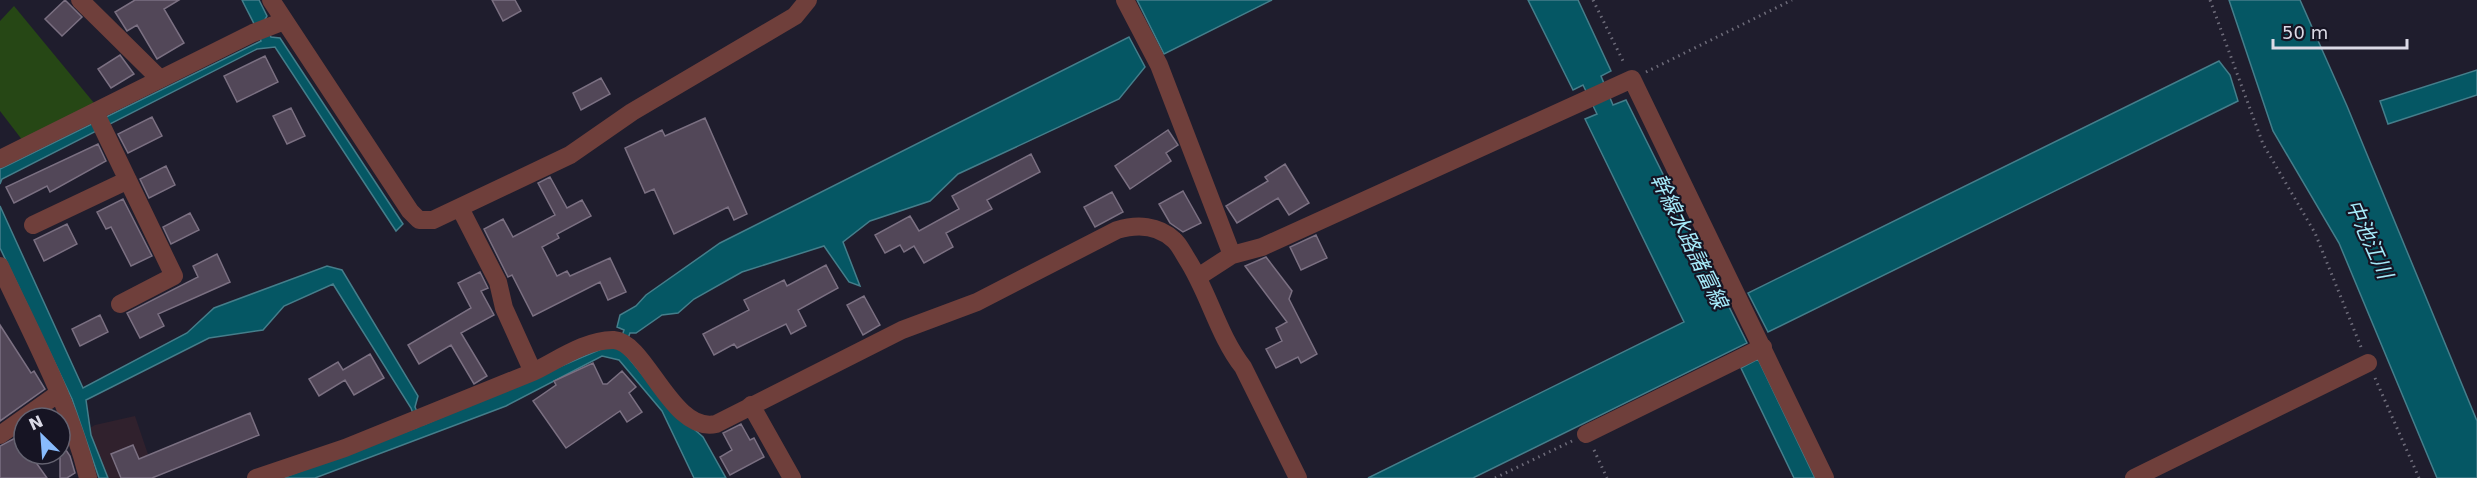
<svg xmlns="http://www.w3.org/2000/svg" width="2477" height="478" viewBox="0 0 2477 478" font-family="'DejaVu Sans','Noto Sans JP',sans-serif">
<rect width="100%" height="100%" fill="#1f1d2d"/>
<path fill="#30212d" d="M135 416 156 478H85L74 437 95 425Z"/>
<path fill="#264715" d="M14 6 94 103 23 141 0 111V21Z"/>
<path fill="#055764" stroke="#457e8b" stroke-width="1.5" d="M242 0H259L267 16 264 21 271 37 280 38 403 224 396 231 275 47 257 49 2 179 0 184V169L261 41C256 25 249 15 242 0Z
M1137 0H1272L1164 54Z
M1528 0H1578L1611 71 1601 76 1613 105 1626 100 1747 343 1473 478H1368L1684 322 1585 119 1597 114 1583 85 1573 90Z
M2229 0H2300L2347 106 2477 421V478H2437L2339 243 2273 131Z
M1129 37 1145 67 1119 99 958 174 930 201 870 221 843 242 860 286 849 282 824 246 742 272 694 299 678 313 662 315 636 333H630L623 351 669 407 703 437 726 478H694L662 411 619 360 602 356 506 406 315 478H282L418 427 411 408 333 284 284 306 263 330 209 338 86 400 91 435 108 478H99L72 399 0 248V206L83 388 187 333 214 308 327 266 342 270 418 396 415 407 423 425 606 347 618 348 624 330 617 327 620 315 636 306 646 295 720 243Z
M2219 61 2230 75 2238 101 1768 332 1748 293Z
M2477 70V95L2388 124 2380 101Z
M1758 359 1815 478H1794L1741 368Z"/>
<path fill="#524758" stroke="#7b7082" stroke-width="1.5" d="M65 0 82 17 62 36 45 19Z
M135 0H179L164 9 184 43 157 59 137 25 127 31 115 12Z
M492 0H515L521 11 503 21Z
M120 55 134 74 111 88 98 69Z
M265 56 278 82 237 102 224 76Z
M601 78 610 94 581 110 573 93Z
M291 108 305 136 287 144 273 116Z
M152 117 162 136 128 153 118 134Z
M705 118 747 214 734 220 728 207 674 234 654 189 645 193 625 148 662 130 665 136Z
M1168 130 1178 145 1166 153 1171 161 1130 189 1115 166Z
M98 144 106 161 50 192 47 186 14 203 6 187Z
M1031 154 1040 172 987 200 992 209 946 233 953 247 924 263 914 246 904 252 900 245 885 253 875 235 910 216 919 231 959 209 952 196Z
M1285 164 1309 203 1289 215 1278 198 1237 223 1226 206 1268 181 1265 177Z
M166 166 175 185 149 198 140 179Z
M550 177 567 208 582 200 591 216 557 234 559 238 542 247 557 276 567 271 570 276 610 258 626 292 608 300 600 282 533 316 512 275 508 277 484 229 503 219 513 237 555 215 538 183Z
M1183 191 1201 223 1183 232 1170 223 1159 204Z
M1112 192 1123 212 1095 227 1084 207Z
M123 199 152 256 131 266 111 227 106 229 97 212Z
M190 213 199 230 171 244 163 227Z
M67 224 77 244 44 261 34 240Z
M1316 235 1327 258 1301 270 1290 247Z
M217 254 230 282 158 314 164 326 140 338 127 313 198 277 193 266Z
M1266 257 1292 291 1289 299 1317 354 1301 363 1298 357 1276 368 1266 349 1282 341 1276 328 1287 322 1245 266Z
M826 265 838 288 798 310 806 326 791 334 786 324 737 348 734 344 714 355 703 334 749 310 744 300 784 280 787 286Z
M480 272 488 288 481 291 494 315 461 333 487 376 474 384 451 345 419 364 408 345 471 308 458 283Z
M864 296 880 325 863 335 847 305Z
M100 315 108 332 80 346 72 329Z
M0 325 31 373 34 371 45 389 0 421Z
M370 354 384 378 354 395 345 380 319 396 309 379 338 362 343 370Z
M593 363 603 384H607L622 371 636 387 629 393 642 412 627 422 620 411 566 448 533 401 556 385 554 381Z
M250 413 259 435 152 478H121L111 454 133 445 139 459Z
M741 424 750 440 754 438 764 457 730 475 720 457 732 450 723 433Z
M19 436 24 444V454H30L47 478H0V446Z
M60 441 70 456 75 473 67 478H60Z"/>
<g fill="none" stroke-linecap="round" stroke-linejoin="round">
<path stroke="#6e6c7a" stroke-width="3" stroke-dasharray="1.5 4.5" stroke-linecap="butt" d="M1593 0 1624 63
M2210 0 2263 144 2315 233 2361 347
M1646 72 1792 0
M2375 378 2419 478
M1594 450 1607 478
M1495 478 1572 441"/>
<path stroke="#6f3f3b" stroke-width="18" d="M80 0 160 79
M271 0 410 211 419 220H433L570 155 632 112 795 16 808 0
M1125 0 1159 65 1232 255 1198 277
M95 112 174 276 120 304
M0 159 253 33 284 21
M33 225 128 180
M1232 255 1262 247 1632 79 1825 478
M0 266C32 335 70 404 88 478
M533 372C556 361 587 339 614 340 646 342 672 434 716 424L902 330 977 302 1117 230C1137 224 1158 225 1174 240 1179 244 1183 253 1187 259 1209 293 1218 335 1243 367L1298 478
M751 405 792 478
M1586 434 1763 347
M0 435 59 393
M256 478 345 448 533 372 504 308 498 282 460 208
M2134 478 2368 363"/>
</g>
<g text-anchor="middle" stroke-width="4.5" stroke-linejoin="round" paint-order="stroke">
<g font-size="21" font-style="italic" fill="#a6ebfa" stroke="#161423">
<text transform="translate(2369 239) rotate(66)" y="7">中池江川</text>
<text transform="translate(1689 241) rotate(64)" y="7">幹線水路諸富線</text>
</g>
</g>
<g transform="translate(42 436) rotate(335)"><circle r="28" fill="#161423" stroke="#656371" stroke-width="1.5"/>
<path d="M0-4.5L10 22L0 15L-10 22Z" fill="#88bbfc"/>
<text y="-9" font-size="16" font-weight="bold" text-anchor="middle" fill="#dbdae6">N</text>
</g>
<path d="M2273 39v9h134v-9" fill="none" stroke="#dbdae6" stroke-width="3"/>
<text x="2282" y="39" font-size="18" fill="#dbdae6" stroke="#161423" stroke-width="4.5" paint-order="stroke">50 m</text>
</svg>
